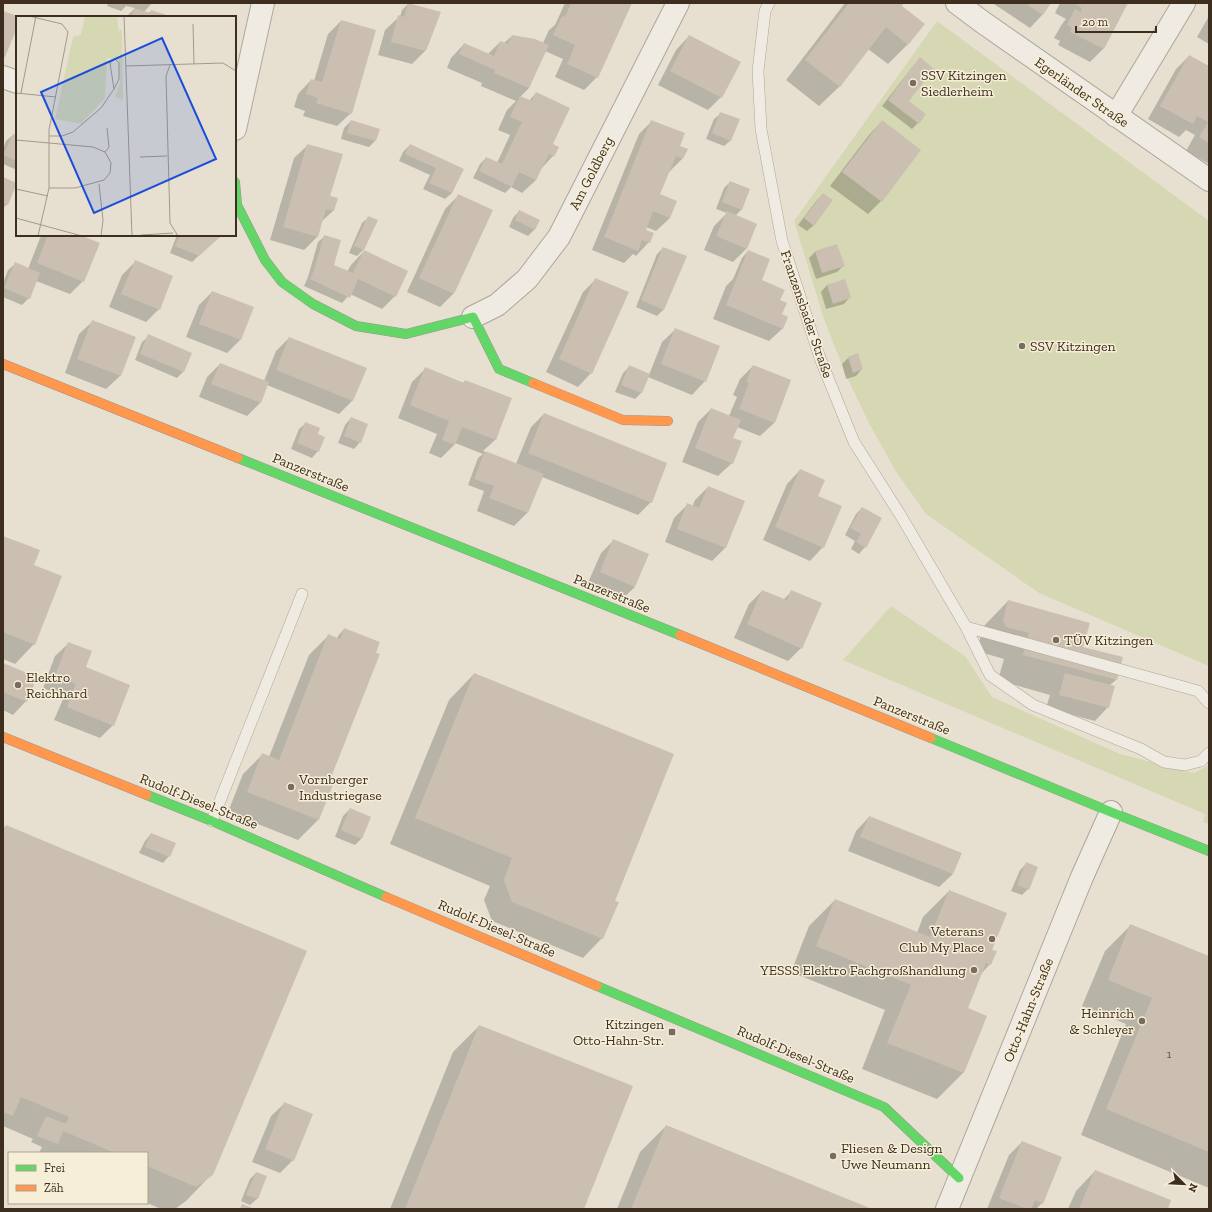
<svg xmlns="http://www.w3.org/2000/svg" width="1212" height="1212" viewBox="0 0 1212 1212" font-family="'Zilla Slab',serif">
<rect width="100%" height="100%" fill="#e7e0d1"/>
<path fill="#d6d7b3" d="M937 21 1209 221V666L1039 593 926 514 895 470 869 423 845 373 824 319 794 221Z
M891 606 965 656 992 697 1120 754 1194 773 1209 765V824L1203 822 1205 814 843 660Z"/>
<path fill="#0003" d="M108 3H152L144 12 148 13 151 11 170 17H126L135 8 126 6 121 11 107 6Z
M565 3H631L597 77 584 90 555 77 563 59 545 51 529 88 520 97 529 101 536 93 552 144 553 156 541 169 536 180 522 193 511 187 505 193 473 178 480 164 486 158 497 163 510 135 498 130 507 110 516 101 481 86 482 83 447 68 451 58 464 44 488 54 500 42 504 43 512 36 543 43 549 30 555 25Z
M845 3H903L900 7 908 44 888 64 868 49 839 87 819 106 786 80Z
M995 3H1050L1043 14 1030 28 994 4Z
M1060 3H1127L1103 49 1090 62 1058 45 1060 41 1054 38 1062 24 1066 19 1055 13Z
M408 4 425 51 412 64 378 55 385 30 399 17H400L402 10Z
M1209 16V44L1197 37Z
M341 21 351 113 337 126 303 116 305 111 294 107 298 94 311 80 314 81 328 34Z
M689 36 721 97 708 110 658 85 676 50Z
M1189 56 1209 68V164L1186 151 1195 135 1186 130 1179 137 1148 119 1176 69Z
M920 59 908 101 918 123 912 129 882 106 914 65Z
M721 113 731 140 724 146 706 139 714 119Z
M351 121 378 129 375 141 369 147 341 139 344 128Z
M652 121 679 147 687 150 682 159 669 172 659 195 670 218 656 231 646 227 645 230 649 242 636 256 633 254 624 263 592 250 639 134Z
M882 121 881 201 868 214 830 186 869 135Z
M13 135 17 137V170L3 164V149L6 141Z
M308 145 329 196 336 199 333 211 321 222 317 237 304 250 270 240 294 158Z
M410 145 462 169 452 193 445 199 423 189 430 175 399 161 403 152Z
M3 178 7 204 3 208Z
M730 182 749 189 741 210 735 216 746 249 733 262 704 250 714 226 727 213 716 209 724 188Z
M823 194 814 225 807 231 798 225 817 200Z
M458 196 491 211 453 294 440 307 407 292 445 209Z
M519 211 535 229 528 236 509 227 513 218Z
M369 217 376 220 363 250 357 256 349 253 362 223Z
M43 235H77L83 281 70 294 36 281 29 298 22 305 3 297V283L8 270 15 264 28 269 40 238Z
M177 235H212V243L192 262 170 253Z
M325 236 333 265 347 272 351 265 364 251 395 296 382 309 350 294 342 303 304 286 308 277 318 242Z
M663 248 664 309 657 316 636 307 657 254Z
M748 251 760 281 779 301 783 328 769 341 713 319 726 286 733 279 742 258Z
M816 251 843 266 837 272 816 279 809 258Z
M135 262 159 309 146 322 109 307 122 275Z
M596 279 591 373 578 387 546 372 583 292Z
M845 280 850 297 844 304 826 309 821 292 827 285Z
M212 292 253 308 240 340 227 353 186 337 199 305Z
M93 321 135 337 120 376 106 389 65 373 79 334Z
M676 329 705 381 692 395 648 377 641 393 635 399 615 392 623 373 629 367 649 375 662 342Z
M149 336 183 372 177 378 135 360 142 342Z
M289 338 353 400 339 414 267 385 260 403 247 416 199 397 207 377 220 364 264 381 276 351Z
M848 358 862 369 856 376 846 379 842 364Z
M753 366 790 380 774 423 760 436 737 427 732 438V463L718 476 682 462 698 422 711 409 729 416 737 397 733 395 740 379Z
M426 368 463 383 465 381 511 399 495 440 483 451 516 464 531 427 544 414 651 502 638 515 542 477 528 512 514 526 477 511 484 491 468 485 478 458 483 454 455 443 454 445 441 458 429 453 437 434 398 418 412 382Z
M351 418 360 442 354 449 338 443 345 425Z
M306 423 317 434 318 451 312 458 291 449 299 429Z
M800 470 816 496 823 547 810 561 763 540 787 484Z
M708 487 744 501 725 548 712 561 665 542 674 518 687 505 692 507 695 500Z
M862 508 865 547 859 554 851 549 855 541 845 535 856 514Z
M3 537 33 566 34 644 15 664 3 659Z
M614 540 635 587 621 600 587 585 601 553Z
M762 591 783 600 792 591 801 648 788 661 734 638 749 604Z
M1008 601 1082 648 1116 680 1110 685 1108 707 1095 721 1046 708 1050 695 998 680 1004 659 980 652 978 646 983 627Z
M344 629 329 780 333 782 318 820 298 840 228 812 243 774 263 754 269 757 309 655 329 635 337 639 338 636Z
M69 643 113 725 100 738 54 720 64 697 43 688 55 656Z
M3 664 26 701 13 715 3 710Z
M474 674 614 901 602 938 583 958 492 921 484 900 490 886 390 844 449 700Z
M350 809 370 817 361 839 355 845 335 837 343 816Z
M869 817 953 874 939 887 848 851 856 831Z
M6 826 212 1174 186 1201 175 1209H161L147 1203V1153H39L42 1147 31 1142 33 1139 3 1126V829Z
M151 834 169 856 163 863 139 853 145 841Z
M1026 864 1028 889 1022 895 1011 891 1020 870Z
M949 891 990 950V964L981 974 967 1009 985 1016 963 1073 937 1099 862 1069 885 1010 791 972 809 926 835 900 917 933 923 917Z
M1131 925 1209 957V1188L1081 1135 1126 1024 1082 1006 1105 951Z
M479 1026 582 1209H390L453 1052Z
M285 1103 293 1160 280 1173 252 1162 271 1116Z
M666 1126 869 1209H617L640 1152Z
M1022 1142 1042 1203 1036 1209H987L1009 1155Z
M1095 1171 1167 1209H1068L1076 1191Z
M256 1173 266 1177 257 1199 250 1205 241 1201 250 1179Z"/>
<path fill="#cbbfb2" d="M408 3 441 12 426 51 391 42 398 15 404 17Z
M571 3H632L598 78 567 64 575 45 553 35 562 16 565 17Z
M849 3H904L902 6 925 24 908 45 886 27 840 87 805 60Z
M1025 3H1051L1043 15Z
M1073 3H1128L1104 49 1070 32 1072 28 1067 25 1075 9 1081 12 1082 8Z
M134 8 150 13 151 10 173 17H131Z
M3 11 17 16V28L5 57H3Z
M341 20 376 30 352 114 316 103 318 98 306 94 311 79 322 82Z
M512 35 535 39 549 45 529 88 494 73 495 70 459 54 464 43 494 56 500 41 508 44Z
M689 35 741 62 722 98 670 71Z
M1189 55 1209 66V143L1199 137 1208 122 1197 116 1193 124 1160 106Z
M920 57 934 69 909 101 926 114 919 124 888 100Z
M536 92 570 108 553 144 559 147 554 157 549 154 536 180 519 172 512 187 479 171 486 157 502 164 522 122 510 117 520 96 532 101Z
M720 112 740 119 731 141 712 133Z
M351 120 380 129 376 141 347 133Z
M651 120 685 133 680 146 688 149 683 159 676 156 660 194 677 201 670 218 653 211 646 230 654 233 650 243 642 240 638 251 604 237Z
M882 120 921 150 882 202 842 172Z
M13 134 17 135V161L3 155Z
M307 144 343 154 330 196 338 198 334 211 326 209 318 237 283 227Z
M410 144 464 169 452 193 429 183 436 168 405 154Z
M3 177 17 183 8 205 3 203Z
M730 181 750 189 742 210 722 202Z
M823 193 833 200 814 226 804 218Z
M458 194 493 210 454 294 419 278Z
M519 210 540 220 535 230 515 220Z
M727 211 757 224 747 249 716 236Z
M368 216 378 220 364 250 354 246Z
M48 235H80L100 243 84 282 37 263Z
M180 235H215L220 237 199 256 175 246Z
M324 235 341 240 334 265 353 273 364 250 408 271 396 297 358 279 350 298 310 279 314 270Z
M837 244 845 266 822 273 815 251Z
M663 247 687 256 664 310 641 300Z
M748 250 770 259 762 280 785 290 780 300 787 303 782 314 788 317 783 329 726 305Z
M135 260 173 276 160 310 121 294Z
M15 262 40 273 30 299 4 288Z
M595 278 629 292 592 374 559 359Z
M845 279 851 298 833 304 827 285Z
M212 291 254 307 241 340 199 324Z
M92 320 136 337 121 376 77 359Z
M675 328 720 346 706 382 661 364Z
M148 334 192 353 184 372 140 354Z
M289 337 367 368 353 401 276 370Z
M858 353 863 369 853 373 848 357Z
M220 363 269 382 261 403 211 384Z
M629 365 650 374 642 393 621 385Z
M753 365 791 380 775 423 739 409 749 383 746 382Z
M425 367 464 383 465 380 512 398 496 440 462 427 455 445 442 440 449 421 410 405Z
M711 408 741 420 733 438 742 441 733 464 695 448Z
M544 413 667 463 652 503 528 453Z
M351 417 368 424 361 443 344 436Z
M305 422 320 428 318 434 325 437 319 452 297 443Z
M485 451 544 474 528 513 489 498 494 486 474 479Z
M800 469 825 480 818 496 842 506 824 548 775 527Z
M708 486 745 501 726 548 677 529 687 503 699 508Z
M862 507 882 518 866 548 856 542 861 534 850 528Z
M3 536 40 550 34 565 62 576 35 645 3 632Z
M613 539 649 554 635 587 600 572Z
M762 590 787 600 791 590 822 603 802 649 747 624Z
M1008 600 1090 623 1083 647 1123 657 1117 680 1023 655 1029 633 1006 627 1003 620Z
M344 628 380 642 376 653 380 654 330 780 334 782 319 820 247 792 262 753 279 760 328 634 340 639Z
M68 642 92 651 86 667 130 685 114 726 67 707 76 684 55 675Z
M3 663 37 677 27 702 3 692Z
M474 673 674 754 615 901 619 902 603 939 512 902 504 880 512 858 415 818Z
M1065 673 1115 686 1109 708 1059 695Z
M350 808 371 817 362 839 341 830Z
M869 816 962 853 953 874 860 837Z
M6 825 307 951 213 1175 196 1187 147 1166V1153H115L63 1131 58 1144 37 1136 46 1116 66 1124 69 1117 21 1097 13 1116 3 1112V832Z
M151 833 176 843 170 857 145 847Z
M1026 862 1038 867 1029 890 1017 885Z
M949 890 1007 913 992 950 997 951 991 965 986 963 968 1008 987 1016 964 1073 887 1043 911 985 816 946 835 899 930 937Z
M1130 924 1209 956V1152L1106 1109 1152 998 1108 980Z
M479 1025 633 1086 584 1209H405Z
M284 1102 313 1114 294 1161 265 1149Z
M666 1125 872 1209H631Z
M1022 1141 1062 1157 1043 1204 1035 1200 1031 1209H1027L999 1198Z
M1095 1170 1171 1200 1168 1209H1079Z
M256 1172 267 1176 258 1199 246 1195Z
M242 1204 255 1209H240Z"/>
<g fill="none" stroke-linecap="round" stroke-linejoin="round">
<g stroke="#ada599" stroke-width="12">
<path id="lane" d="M769 3 765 11 758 71 761 129 782 241 820 358 854 442 901 516 966 627 990 675 1033 705 1141 749 1164 762 1185 765 1201 761 1209 753
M966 627 1198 691 1209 703
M212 821 302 594"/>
</g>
<g stroke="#ada599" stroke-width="24">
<path id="street" d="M957 3 981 21 1209 180
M3 77 17 82
M1116 116 1184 3
M235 129 263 3
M473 317 497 305 527 279 559 237 678 3
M947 1209 1082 877 1111 812"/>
</g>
<g stroke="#9c958a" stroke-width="10">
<path id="fast" d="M235 182 237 205 265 260 282 282 313 304 356 326 406 334 473 317 499 369 533 383
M238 458 680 635
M931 738 1111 812 1209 851
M147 795 212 821 386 897
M597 986 884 1107 959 1178"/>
</g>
<g stroke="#9c958a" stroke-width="10">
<path id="slow" d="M3 364 238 458
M533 383 623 420 668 421
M680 635 931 738
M3 737 147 795
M386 897 597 986"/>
</g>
<use href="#lane" stroke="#efebe3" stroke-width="11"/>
<use href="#street" stroke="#efebe3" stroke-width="22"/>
<use href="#fast" stroke="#63d668" stroke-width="9"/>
<use href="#slow" stroke="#ff974d" stroke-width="9"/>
</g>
<g fill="#786c5e" stroke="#f7eed8" stroke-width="1.5">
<circle cx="913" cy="83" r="4"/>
<circle cx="1022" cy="346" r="4"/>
<circle cx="1056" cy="640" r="4"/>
<circle cx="18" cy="685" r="4"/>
<circle cx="291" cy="787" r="4"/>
<circle cx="992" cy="939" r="4"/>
<circle cx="974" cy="970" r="4"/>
<circle cx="1142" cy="1021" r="4"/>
<rect x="668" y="1028" width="8" height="8" rx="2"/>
<circle cx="833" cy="1156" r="4"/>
</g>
<g text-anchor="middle" stroke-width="3" stroke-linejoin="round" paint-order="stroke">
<g font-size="12" fill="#605244">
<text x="1169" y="1058">1</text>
</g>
<g font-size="14" fill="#3d2e20" stroke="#f7eed8" text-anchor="start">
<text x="921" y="80">SSV Kitzingen<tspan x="921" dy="16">Siedlerheim</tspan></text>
<text x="1030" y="351">SSV Kitzingen</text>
<text x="1064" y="645">TÜV Kitzingen</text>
<text x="26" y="682">Elektro<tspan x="26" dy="16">Reichhard</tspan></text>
<text x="299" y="784">Vornberger<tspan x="299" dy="16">Industriegase</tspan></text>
<text x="984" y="936" text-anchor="end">Veterans<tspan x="984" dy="16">Club My Place</tspan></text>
<text x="966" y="975" text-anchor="end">YESSS Elektro Fachgroßhandlung</text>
<text x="1134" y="1018" text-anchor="end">Heinrich<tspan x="1134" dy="16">&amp; Schleyer</tspan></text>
<text x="664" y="1029" text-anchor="end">Kitzingen<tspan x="664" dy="16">Otto-Hahn-Str.</tspan></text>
<text x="841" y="1153">Fliesen &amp; Design<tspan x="841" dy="16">Uwe Neumann</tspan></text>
</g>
<g font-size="14" fill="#3d2e20" stroke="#f7eed8">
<text transform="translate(1082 92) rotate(35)" y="5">Egerländer Straße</text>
<text transform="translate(591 173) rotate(-63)" y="5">Am Goldberg</text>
<text transform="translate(807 314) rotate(71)" y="5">Franzensbader Straße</text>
<text transform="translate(311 472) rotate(22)" y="5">Panzerstraße</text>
<text transform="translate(612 593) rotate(22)" y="5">Panzerstraße</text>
<text transform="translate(912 715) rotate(22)" y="5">Panzerstraße</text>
<text transform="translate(199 801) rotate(22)" y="5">Rudolf-Diesel-Straße</text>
<text transform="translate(497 928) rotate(23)" y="5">Rudolf-Diesel-Straße</text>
<text transform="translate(1028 1010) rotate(-68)" y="5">Otto-Hahn-Straße</text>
<text transform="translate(796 1054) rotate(23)" y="5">Rudolf-Diesel-Straße</text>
</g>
</g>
<g transform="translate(16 16)">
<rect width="220" height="220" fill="#e7e0d1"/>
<path d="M69 0H101L103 15 106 13 107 84 99 81 104 67 103 44 91 42 89 82 65 108 39 103 57 21 65 19Z" fill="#d6d7b3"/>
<path fill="none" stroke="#a3998a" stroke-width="1" d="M13 0 46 8 52 16 33 114V172L22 220M108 0 116 220M177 8 178 48M154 49 150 60 154 207 162 220M110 50 207 47 220 55M0 77 40 81M5 77 20 0M33 120H46L57 116 85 92 98 73 94 47 99 43 103 47V63L98 73M0 124 77 131 89 136M124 141 151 140M83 168 87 204 85 220M33 172H59L88 164 94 157 95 147 89 136 93 131 91 112M0 173 32 180M0 202 66 220M125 219 157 217"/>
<path fill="#1d4ed8" fill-opacity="0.15" stroke="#1d4ed8" stroke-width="2" d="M146 22 200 143 78 197 25 76Z"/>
<rect width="220" height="220" fill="none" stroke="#3d2e20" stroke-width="2"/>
</g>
<rect width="1212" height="1212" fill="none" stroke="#3d2e20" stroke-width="8"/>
<rect x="8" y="1152" width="140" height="52" fill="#f7eed8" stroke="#ada18e"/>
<rect x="16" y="1165" width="20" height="6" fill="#63d668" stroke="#ada18e"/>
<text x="44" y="1172" font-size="12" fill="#3d2e20">Frei</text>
<rect x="16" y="1185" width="20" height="6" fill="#ff974d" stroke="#ada18e"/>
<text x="44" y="1192" font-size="12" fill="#3d2e20">Zäh</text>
<g transform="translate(1184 1184) rotate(114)" stroke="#f7eed8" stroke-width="3" paint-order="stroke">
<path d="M0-3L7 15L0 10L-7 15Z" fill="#3d2e20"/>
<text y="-6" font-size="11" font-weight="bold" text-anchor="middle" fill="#3d2e20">N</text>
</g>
<path d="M1076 26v6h80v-6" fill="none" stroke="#3d2e20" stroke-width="2"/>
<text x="1082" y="26" font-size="12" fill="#3d2e20" stroke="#f7eed8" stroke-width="3" paint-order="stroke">20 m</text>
</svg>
